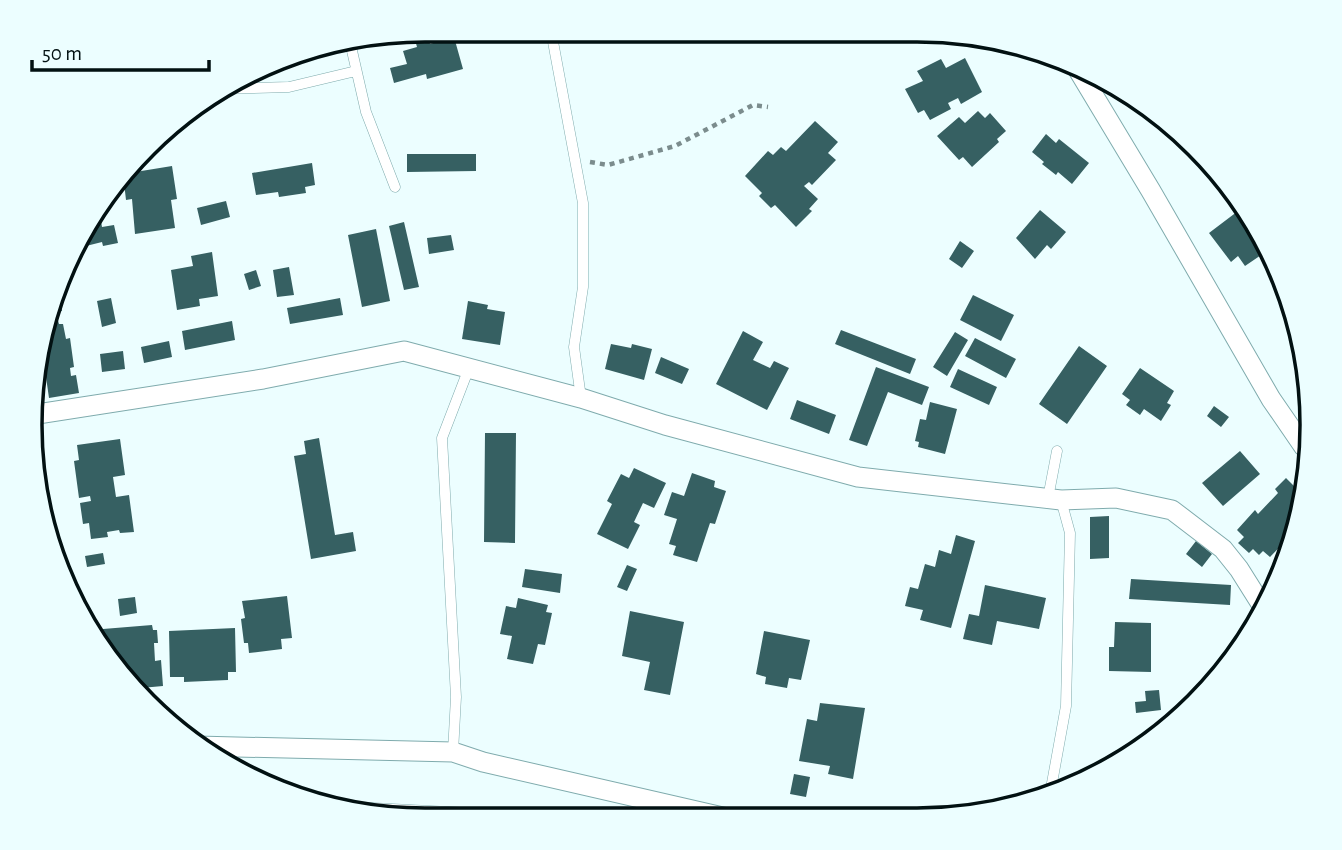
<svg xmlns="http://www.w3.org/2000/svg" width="1342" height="850" viewBox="0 0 1342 850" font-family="'Alegreya Sans',sans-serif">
<rect width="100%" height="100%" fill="#ecfeff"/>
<path fill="#366062" d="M428 37 430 44 454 37 463 69 427 79 426 74 394 83 390 68 407 64 403 51 417 47 415 40Z
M965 58 982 92 961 104 958 98 948 103 951 109 930 120 924 110 918 113 905 89 923 81 917 71 941 59 946 68Z
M978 111 985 118 990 113 1006 131 997 139 999 142 972 167 963 157 959 160 937 136 959 117 965 123Z
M1165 120 1175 131 1169 135 1161 123Z
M815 121 838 142 828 153 836 160 812 185 809 182 804 186 818 199 809 209 812 211 796 227 775 205 771 208 759 196 762 193 745 176 768 151 773 155 781 147 786 151Z
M1046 134 1056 143 1059 139 1089 163 1072 184 1058 172 1056 175 1042 164 1044 162 1032 152Z
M407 154H476V171L407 172Z
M312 163 315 185 305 187 306 193 279 197 278 192 256 195 252 173Z
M172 166 177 199 171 200 175 228 135 234 132 199 126 200 123 174Z
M226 201 230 217 201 225 197 208Z
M1242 208 1259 228 1267 251 1245 266 1238 256 1231 262 1209 233Z
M1040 210 1066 232 1051 249 1047 245 1035 259 1016 238Z
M101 221 102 227 114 225 118 243 103 246 102 242 78 248 91 223Z
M404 222 419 287 404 290 389 226Z
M376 229 390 301 362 307 348 235Z
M451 235 454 250 429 254 427 238Z
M960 241 974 251 962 268 949 259Z
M212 252 218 296 199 299 200 306 177 310 171 270 193 266 191 256Z
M289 267 294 295 277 297 273 270Z
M256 270 261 286 249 290 244 274Z
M57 286 62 311 48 313 51 298Z
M973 295 1014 315 1001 341 960 320Z
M111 298 116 323 102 327 97 301Z
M340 298 343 315 290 324 287 308Z
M468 301 488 305 487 309 505 312 500 345 462 339Z
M57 317 59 324H63L66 339 70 338 74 367 70 368 71 376 76 375 79 393 49 398 46 377 37 379 47 319Z
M232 321 235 340 185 350 182 331Z
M841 330 916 359 910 374 835 344Z
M743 331 763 342 753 360 770 368 774 361 789 368 767 410 716 384Z
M955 332 968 340 947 376 933 367Z
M975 338 1016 359 1006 378 965 356Z
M169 341 172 357 144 363 141 347Z
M611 344 631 348 632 344 652 349 644 380 605 369Z
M1079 346 1107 366 1067 424 1039 404Z
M123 351 125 369 102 372 100 354Z
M661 357 689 369 682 384 655 373Z
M876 367 929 387 922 405 888 392 867 446 849 440Z
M1140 368 1174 391 1167 403 1171 405 1161 421 1144 409 1140 415 1126 405 1130 400 1122 394Z
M958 369 997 387 989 405 950 387Z
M797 400 836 415 829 434 790 419Z
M930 402 957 409 945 454 918 447 919 442 915 441 920 419 926 420Z
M1214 406 1229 417 1221 427 1207 416Z
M485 433H516L515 543 484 542Z
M319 438 335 535 353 532 356 551 311 559 294 456 306 454 304 441Z
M120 439 125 475 113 477 116 497 129 495 134 532 120 533 119 530 107 532 108 537 91 539 89 523 83 524 80 503 91 501 90 496 79 498 74 461 79 460 77 445Z
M1240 451 1260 474 1223 506 1202 483Z
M634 468 666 483 654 508 643 503 634 522 640 525 628 549 597 534 612 504 607 501 621 474 629 478Z
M692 473 715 481 714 487 726 491 715 524 710 523 697 562 673 555 676 546 669 544 677 519 664 515 672 492 684 496Z
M1286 478 1301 493 1299 527 1270 557 1263 551 1259 555 1253 549 1249 553 1238 543 1244 537 1237 530 1255 510 1258 514 1278 493 1275 489Z
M1109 516V558L1090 559V517Z
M956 535 975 541 951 628 920 620 923 610 905 606 910 587 918 589 925 564 935 567 939 550 951 554Z
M1196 541 1212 554 1202 567 1186 554Z
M103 553 105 564 87 567 85 556Z
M627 565 637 569 627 591 617 587Z
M525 569 562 574 560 593 522 587Z
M1131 579 1231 585 1230 605 1129 599Z
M985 585 1046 598 1039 629 997 621 992 645 963 639 969 614 979 616Z
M287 596 292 638 281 639 282 649 249 653 248 643H244L241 619 245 618 242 601Z
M135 597 137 613 120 616 118 599Z
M518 598 548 605 546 612 552 613 545 645 538 644 533 664 507 659 512 636 500 634 506 606 516 608Z
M630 611 684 622 670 695 644 690 650 662 622 656Z
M1115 622 1151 623V672L1109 671V647H1114Z
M152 625 153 630H157L158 643H154L155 661 161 660 163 686 141 688V685H134L109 659V650L104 651 103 629Z
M235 628 236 672H228V680L184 682V677H170L169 631Z
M764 631 810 640 801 680 789 678 787 688 765 684 766 677 756 674Z
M1159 690 1161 710 1136 713 1135 702 1146 701 1145 691Z
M820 703 865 708 853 779 828 774 830 766 799 761 807 719 817 721Z
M794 774 810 777 806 797 790 794Z"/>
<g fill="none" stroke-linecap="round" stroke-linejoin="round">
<g stroke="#7fabad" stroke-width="11">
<path id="service" d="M551 31 583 203V287L574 347 581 398
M350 42 366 112 395 187
M220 89 289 87 356 71
M1048 498 1057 451
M453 752 456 697 442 438 469 368
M1050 794 1066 706 1070 533 1061 500
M334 806 488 814 511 818"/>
</g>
<g stroke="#7fabad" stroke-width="21">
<path id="minor" d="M1074 63 1151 191 1271 399 1304 447
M31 415 263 379 404 351 581 398 665 425 858 477 1061 500 1116 498 1172 510 1223 549 1239 569 1261 604
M197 746 453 752 483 762 727 818"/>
</g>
<path stroke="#7b8c8d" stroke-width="4.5" stroke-dasharray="5 5" stroke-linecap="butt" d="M590 162 608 165 675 146 753 105 768 107"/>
<use href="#service" stroke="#fff" stroke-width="10"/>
<use href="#minor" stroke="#fff" stroke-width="19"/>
</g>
<path d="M0 0H1342V850H0ZM425 42H917A383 383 0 0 1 1300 425V425A383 383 0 0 1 917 808H425A383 383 0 0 1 42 425V425A383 383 0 0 1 425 42Z" fill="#ecfeff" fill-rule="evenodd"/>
<path fill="none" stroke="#021112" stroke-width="3.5" d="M425 42H917A383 383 0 0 1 1300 425V425A383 383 0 0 1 917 808H425A383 383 0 0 1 42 425V425A383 383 0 0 1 425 42Z"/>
<path d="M32 60v10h177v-10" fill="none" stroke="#021112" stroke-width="3.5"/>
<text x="42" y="60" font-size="21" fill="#021112" stroke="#ecfeff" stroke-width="5" paint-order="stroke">50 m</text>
</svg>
